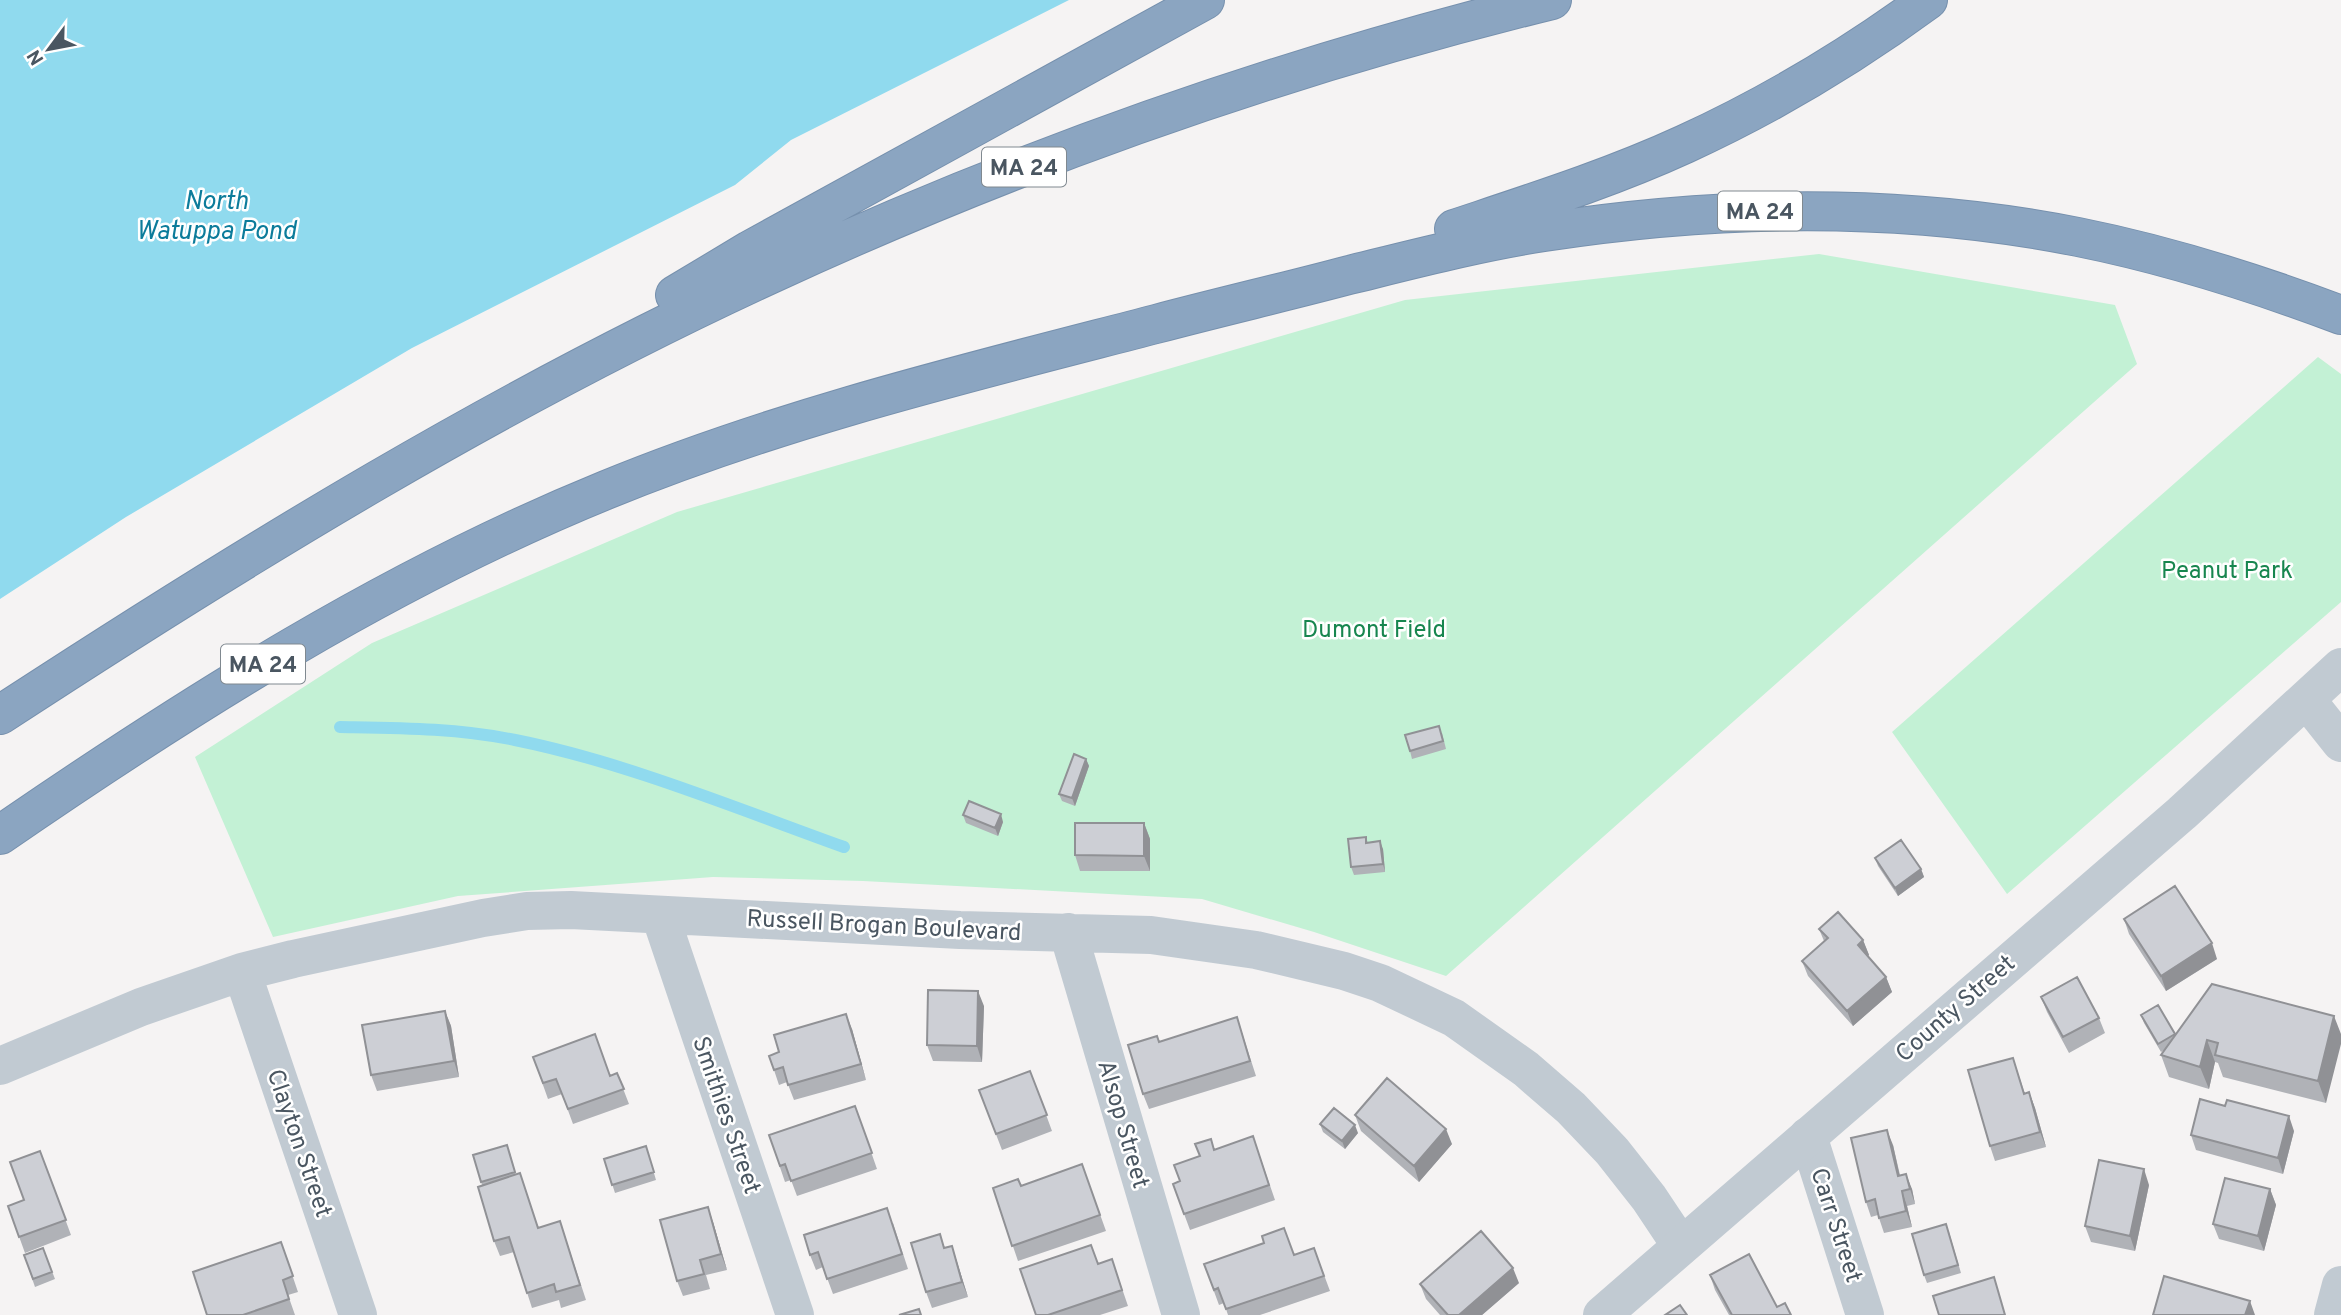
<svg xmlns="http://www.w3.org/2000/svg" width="2341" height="1315" viewBox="0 0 2341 1315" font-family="Overpass,sans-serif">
<rect width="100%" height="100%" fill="#f5f3f3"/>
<path fill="#c3f1d5" d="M1819 254 2115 305 2137 364 1446 976 1314 932 1202 899 863 881 713 877 458 896 273 937 195 757 372 643 677 512 1405 300Z
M2318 357 2341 374V602L2007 894 1892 732Z"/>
<path fill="#90daee" d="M0 0H1069L791 140 735 185 412 348 126 517 0 599Z"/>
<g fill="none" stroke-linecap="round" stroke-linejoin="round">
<path stroke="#90daee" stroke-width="12" d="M340 727C399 728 457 728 515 740 625 762 738 809 844 847"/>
<g stroke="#7690ad" stroke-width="40">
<path id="motorway" d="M1454 229C1532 203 1611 178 1685 144 1770 105 1852 56 1928 0
M675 295 750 250 1205 0
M0 715C248 553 501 398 771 274 1022 158 1284 66 1552 0
M0 835C192 703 390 578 606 490 784 417 971 372 1156 324 1220 307 1285 292 1349 275 1414 259 1479 242 1544 232 1721 205 1902 202 2078 237 2168 255 2256 283 2341 315"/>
</g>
<path stroke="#c1cad2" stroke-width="38" d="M660 915 795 1315
M1068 932 1181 1315
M242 972 358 1315
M0 1066 141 1007 242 972 293 959 483 918 527 911 571 910 960 930 1151 935 1256 950 1344 971 1380 983 1454 1018 1526 1069 1571 1108 1612 1151 1649 1198 1681 1246
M1808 1136 1865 1315"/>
<path stroke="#c1cad2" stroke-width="38" d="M2306 699 2341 743
M1602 1315 2182 813 2341 667
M2333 1315 2341 1285"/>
<use href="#motorway" stroke="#8ba5c1" stroke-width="38"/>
</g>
<path fill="#b0b2b7" d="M1442 733 1446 749 1412 759 1410 751Z
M1086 759 1089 766 1075 806 1062 801 1059 794Z
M963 815 1003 822 998 836 966 823Z
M1144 823 1150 839V871H1080L1075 855Z
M1366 837 1368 843 1383 849 1385 872 1354 875 1351 867Z
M1875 858 1921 869 1924 877 1898 896 1878 866Z
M2124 919 2217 959 2166 991 2129 934Z
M1819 929 1863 940 1869 955 1868 956 1886 977 1892 992 1853 1026 1808 976 1802 961 1824 941Z
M2041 997 2099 1018 2105 1033 2069 1053 2047 1012Z
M984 1006 982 1062 933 1061 927 1045Z
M445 1011 451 1026 459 1077 377 1091 371 1075Z
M2141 1015 2176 1035 2334 1016 2326 1103 2223 1077 2218 1063 2215 1062 2209 1089 2169 1077 2161 1055 2164 1050 2161 1052 2144 1023Z
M1237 1017 1256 1076 1149 1109 1143 1094Z
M852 1029 866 1080 794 1100 787 1082 779 1085 774 1070Z
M533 1057 610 1076 617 1073 629 1104 573 1124 562 1094 548 1099Z
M2013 1058 2025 1094 2029 1092 2035 1108 2046 1147 1995 1161 1990 1146Z
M1030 1071 1052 1131 1002 1150 979 1090Z
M855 1106 877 1169 797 1196 791 1180 785 1182 769 1135Z
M1355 1115 1452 1144 1419 1182 1361 1131Z
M1320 1124 1358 1133 1345 1149 1323 1132Z
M2294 1131 2283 1174 2196 1150 2191 1135Z
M1253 1136 1275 1200 1190 1230 1173 1184 1180 1181 1200 1156 1215 1150Z
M1893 1145 1900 1175 1912 1189 1915 1204 1907 1206 1912 1227 1884 1233 1878 1215 1871 1217 1866 1202Z
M646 1146 656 1180 615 1193 604 1159Z
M40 1151 71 1235 25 1253 8 1206 24 1200Z
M510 1153 516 1175 520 1173 538 1228 560 1221 586 1300 561 1308 559 1300 532 1308 514 1252 500 1256 494 1241 482 1185 473 1155Z
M1082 1164 1106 1231 1018 1261 993 1188 1021 1186Z
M2149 1185 2135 1251 2091 1242 2085 1226Z
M2270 1189 2276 1205 2264 1251 2219 1239 2213 1224Z
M713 1222 727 1270 706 1275 710 1289 683 1296 677 1281Z
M893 1223 908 1269 833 1294 823 1267 816 1270 810 1255Z
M1949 1232 1961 1273 1927 1283 1924 1275Z
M281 1242 298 1292 288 1295 295 1315H207Z
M952 1246 968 1297 932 1308 926 1292 945 1248Z
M43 1248 55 1279 35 1287 24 1255Z
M1314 1248 1330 1291 1260 1315H1228L1224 1303 1219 1305 1204 1264 1294 1255Z
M1112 1259 1128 1306 1100 1315H1036L1098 1264Z
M1710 1275 1777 1307 1791 1315H1729L1715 1290Z
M1519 1283 1482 1315H1440L1426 1299 1420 1284Z"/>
<path fill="#909195" d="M1086 759 1089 766 1075 806 1072 798Z
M1001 814 1003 822 998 836 995 828Z
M1144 823 1150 839V871L1144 856Z
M1380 841 1383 849 1385 872 1383 864Z
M1921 869 1924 877 1898 896 1895 888Z
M1863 940 1869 955 1863 960 1858 945Z
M2212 943 2217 959 2166 991 2161 976Z
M1886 977 1892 992 1853 1026 1847 1011Z
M978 991 984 1006 982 1062 977 1046Z
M445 1011 451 1026 459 1077 454 1061Z
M846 1014 852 1029 866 1080 861 1064Z
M2334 1016 2341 1034V1044L2326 1103 2318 1081Z
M2207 1040 2215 1062 2209 1089 2200 1067Z
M2029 1092 2035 1108 2046 1147 2040 1132Z
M2289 1116 2294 1131 2283 1174 2278 1158Z
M1355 1125 1358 1133 1345 1149 1342 1141Z
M1446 1129 1452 1144 1419 1182 1414 1166Z
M1887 1130 1893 1145 1903 1191 1898 1176Z
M2144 1169 2149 1185 2135 1251 2130 1236Z
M1906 1174 1912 1189 1915 1204 1910 1189Z
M2270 1189 2276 1205 2264 1251 2258 1236Z
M1902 1191 1907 1206 1912 1227 1906 1211Z
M708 1207 713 1222 727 1270 721 1254Z
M952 1246 957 1262 968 1297 962 1282Z
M1513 1268 1519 1283 1482 1315H1459Z
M2250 1301 2255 1315H2245Z"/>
<path fill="#cdcfd5" stroke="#909195" stroke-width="2" d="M1439 726 1443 741 1410 751 1405 735Z
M1074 754 1086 759 1072 798 1059 794Z
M969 801 1001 814 995 828 963 815Z
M1075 823H1144V856L1075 855Z
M1366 837V843L1380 841 1383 864 1351 867 1348 839Z
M1901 840 1921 869 1895 888 1875 858Z
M2175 886 2212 943 2161 976 2124 919Z
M1838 912 1863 940 1858 945 1886 977 1847 1011 1802 961 1828 938 1819 929Z
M2077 977 2099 1018 2063 1037 2041 997Z
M2212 984 2334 1016 2318 1081 2215 1055 2218 1043 2207 1040 2200 1067 2161 1055Z
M928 990 978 991 977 1046 927 1045Z
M2158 1005 2175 1034 2158 1044 2141 1015Z
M445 1011 454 1061 371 1075 362 1025Z
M846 1014 861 1064 788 1085 783 1067 774 1070 769 1056 779 1052 774 1035Z
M1237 1017 1250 1061 1143 1094 1128 1045 1157 1036 1159 1042Z
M595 1034 610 1076 617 1073 624 1089 568 1109 556 1079 543 1083 533 1057Z
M2013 1058 2024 1094 2029 1092 2040 1132 1990 1146 1968 1070Z
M1030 1071 1047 1115 996 1134 979 1090Z
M1387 1078 1446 1129 1414 1166 1355 1115Z
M2200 1099 2225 1106 2227 1100 2289 1116 2278 1158 2191 1135Z
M855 1106 872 1153 791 1181 785 1164 780 1166 769 1135Z
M1334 1108 1355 1125 1342 1141 1320 1124Z
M1887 1130 1898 1176 1906 1174 1910 1189 1902 1191 1906 1211 1879 1218 1875 1199 1866 1202 1851 1138Z
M1253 1136 1269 1185 1184 1214 1173 1184 1180 1181 1174 1165 1200 1156 1195 1144 1211 1139 1214 1150Z
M507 1145 515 1172 481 1182 473 1155Z
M646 1146 654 1172 612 1185 604 1159Z
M40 1151 66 1220 19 1237 8 1206 24 1200 10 1162Z
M2099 1160 2144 1169 2130 1236 2085 1226Z
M1082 1164 1100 1215 1012 1246 993 1188 1018 1179 1021 1186Z
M520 1173 538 1228 560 1221 580 1285 556 1292 554 1284 527 1293 509 1237 494 1241 478 1187Z
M2225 1178 2270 1189 2258 1236 2213 1224Z
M708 1207 721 1254 700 1260 704 1274 677 1281 660 1220Z
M887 1208 902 1254 827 1279 818 1252 810 1255 804 1235Z
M1946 1224 1958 1265 1924 1275 1912 1234Z
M1284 1228 1294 1255 1314 1248 1324 1276 1226 1309 1218 1288 1214 1290 1204 1264 1264 1243 1262 1236Z
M1481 1231 1513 1268 1459 1315H1448L1420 1284Z
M940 1234 944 1248 952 1246 962 1282 926 1292 911 1243Z
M281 1242 293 1276 283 1280 289 1299 243 1315H207L193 1272Z
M1091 1245 1098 1264 1112 1259 1122 1290 1048 1315H1036L1020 1269Z
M43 1248 52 1272 33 1279 24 1255Z
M1749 1254 1777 1307 1785 1303 1791 1315H1732L1710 1275Z
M2164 1276 2250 1301 2245 1315H2153Z
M1994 1277 2005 1315H1939L1933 1296Z
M1680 1305 1687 1315H1665Z
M919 1309 921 1315H899Z"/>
<g text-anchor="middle" stroke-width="5" stroke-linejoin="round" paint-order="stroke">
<g fill="#fff" stroke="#808990" stroke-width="2">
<rect x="982" y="147.5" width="84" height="39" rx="5"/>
<rect x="1718" y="191.5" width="84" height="39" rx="5"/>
<rect x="221" y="644.5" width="84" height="39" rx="5"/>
</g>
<g font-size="23" font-weight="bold" fill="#4a5661">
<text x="1024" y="175">MA 24</text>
<text x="1760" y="219">MA 24</text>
<text x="263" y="672">MA 24</text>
</g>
<g font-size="24" fill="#17864f" stroke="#fff">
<text x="2227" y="578">Peanut Park</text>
<text x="1374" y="637">Dumont Field</text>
</g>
<g font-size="24" fill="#4a5661" stroke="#fff">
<text transform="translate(884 925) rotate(3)" y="8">Russell Brogan Boulevard</text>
<text transform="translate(1955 1008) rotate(-41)" y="8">County Street</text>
<text transform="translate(727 1115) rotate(71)" y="8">Smithies Street</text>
<text transform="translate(1124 1124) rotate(74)" y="8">Alsop Street</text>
<text transform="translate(300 1143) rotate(71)" y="8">Clayton Street</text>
<text transform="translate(1837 1225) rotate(72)" y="8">Carr Street</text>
</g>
<g font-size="26" font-style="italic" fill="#0c7c9b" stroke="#fff">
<text x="216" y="209">North<tspan x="216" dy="30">Watuppa Pond</tspan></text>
</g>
</g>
<g transform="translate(49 49) rotate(238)" stroke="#ffffff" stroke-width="5" paint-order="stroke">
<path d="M0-5L12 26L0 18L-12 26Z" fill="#4a5661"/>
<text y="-10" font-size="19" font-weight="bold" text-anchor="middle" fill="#4a5661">N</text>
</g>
</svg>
